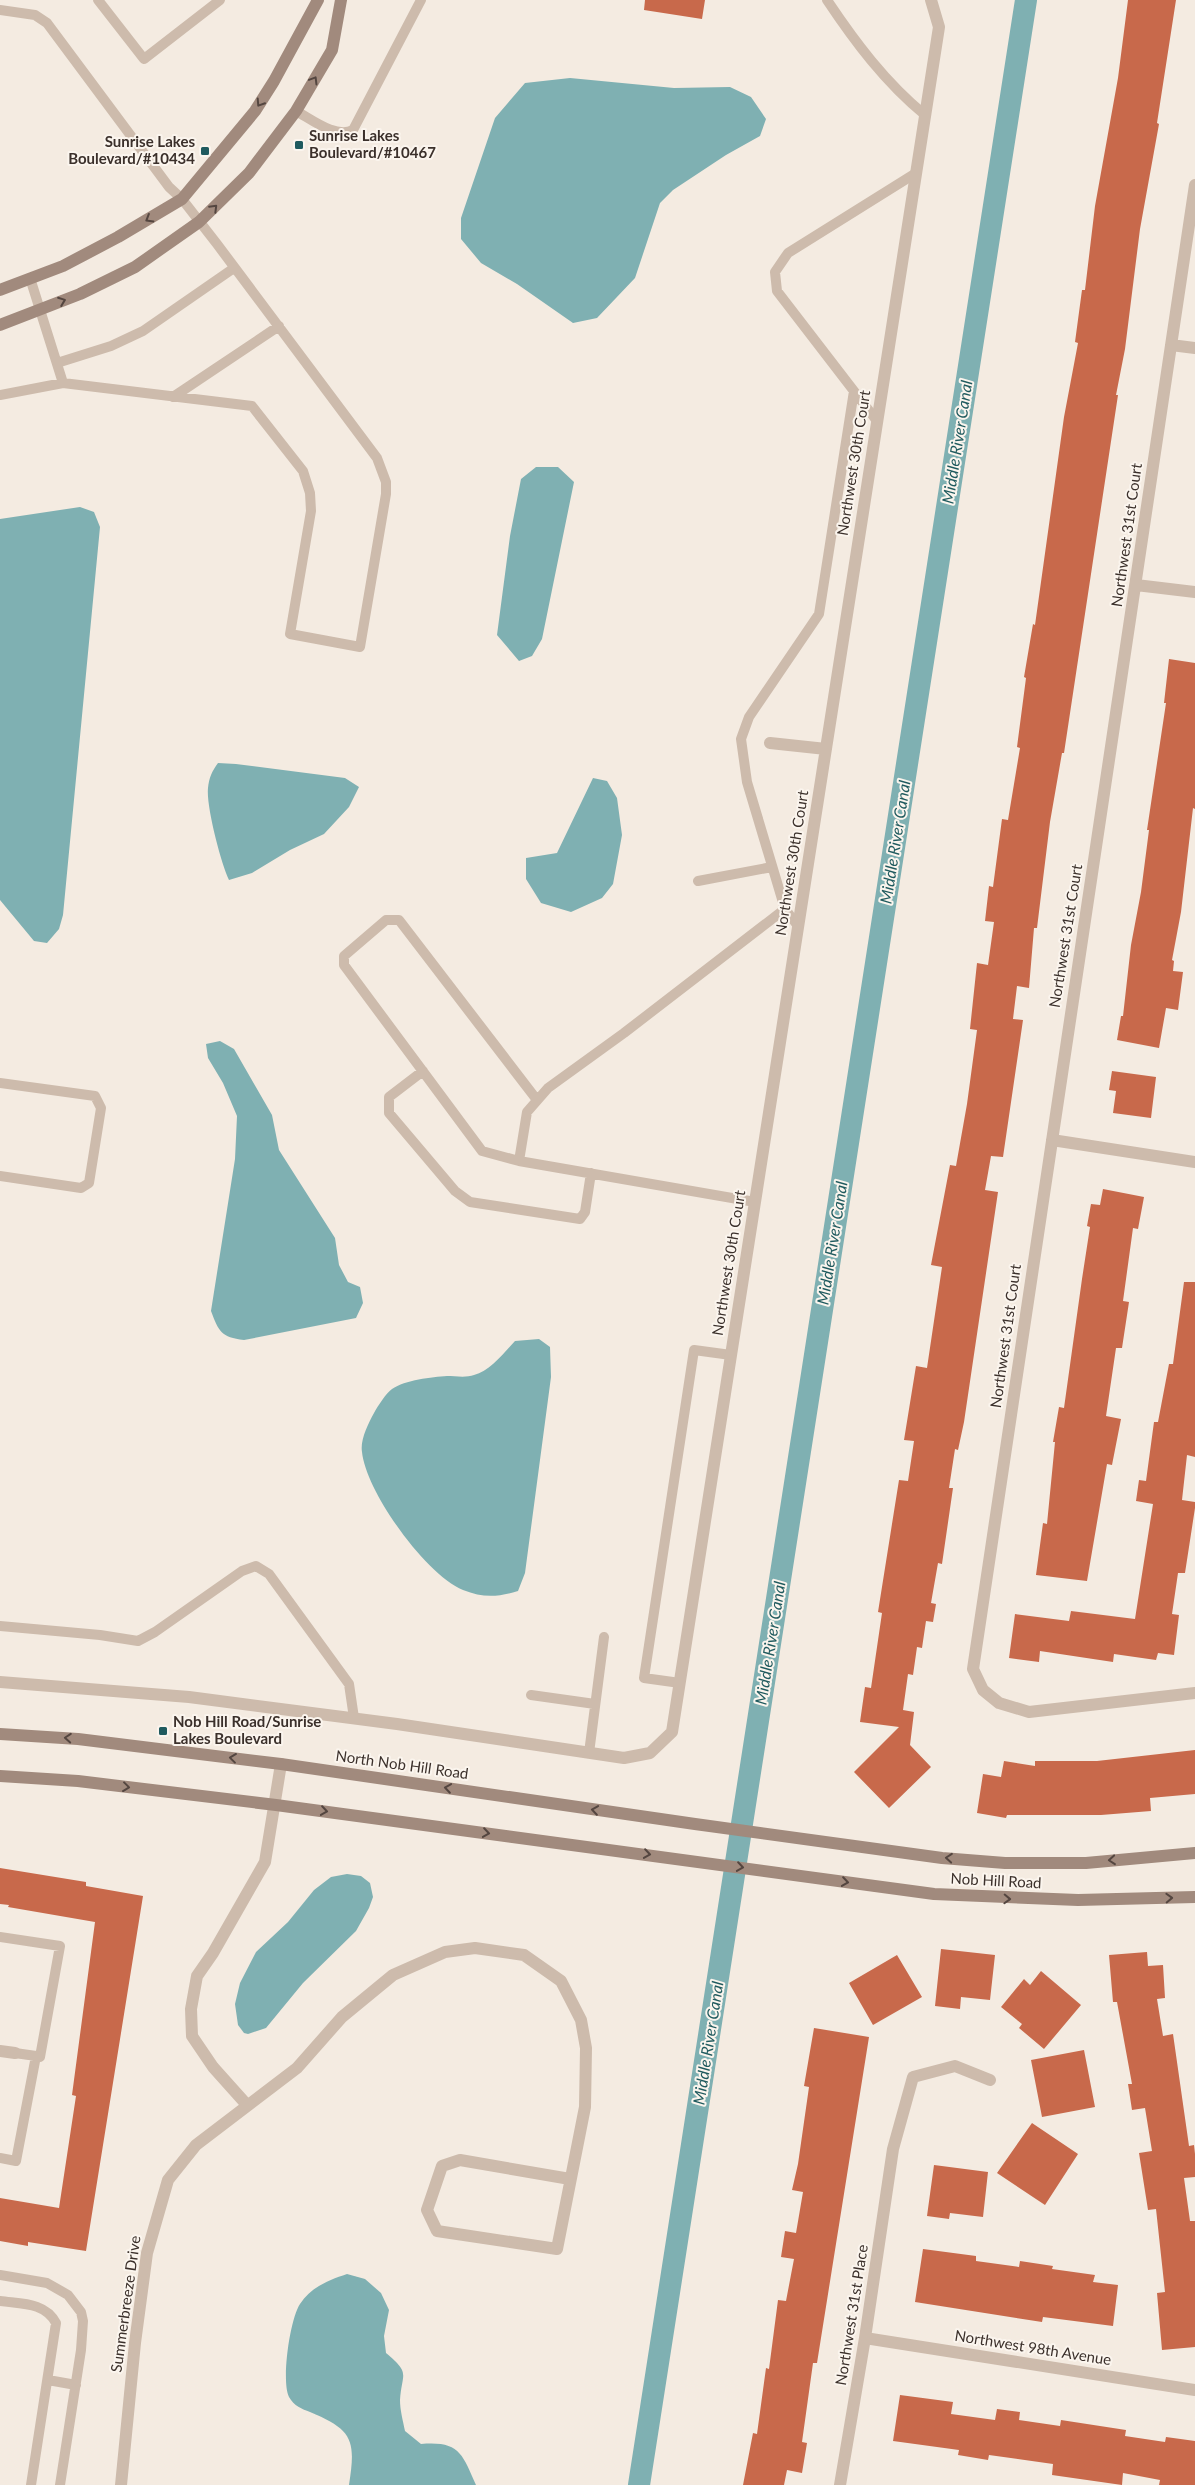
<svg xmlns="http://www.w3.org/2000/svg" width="1195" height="2485" viewBox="0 0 1195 2485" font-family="Lato,sans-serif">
<rect width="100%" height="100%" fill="#f4ebe1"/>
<path fill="#7fb0b2" d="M570 78 674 88 730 87 751 97 766 119 760 136 726 155 673 190 660 203 635 278 597 318 573 323 517 284 481 263 461 239V218L495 118 525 83Z
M536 467H558L574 482 542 639 532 656 519 661 497 635 510 536 521 479Z
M80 507 94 512 100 527 63 915 59 929 47 943 34 941 0 900V519Z
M218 763 236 764 345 778 359 787 349 807 324 834 290 850 252 873 229 880C221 863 206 806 208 788 209 778 212 771 218 763Z
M593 778 607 781 617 798 622 835 613 884 602 898 571 912 541 903 526 879V858L557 853Z
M220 1041 234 1049 272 1115 279 1150 335 1238 339 1265 348 1282 360 1287 363 1303 356 1318 244 1340C221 1337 219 1332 211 1311L235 1159 237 1116 223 1083 208 1058 206 1044Z
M539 1339 550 1347 551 1377 525 1573 518 1591C498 1597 483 1598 463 1590 426 1575 366 1492 362 1452 360 1440 368 1424 374 1413 378 1406 386 1393 392 1389 405 1380 432 1377 447 1376 455 1376 466 1378 474 1375 490 1371 504 1353 515 1341Z
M347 1874 361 1876 370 1883 373 1897 369 1908 356 1931 303 1983 266 2028 248 2034 244 2033 238 2025 235 2004 240 1983 256 1952 288 1922 314 1890 331 1877Z
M347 2274 365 2279 381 2293 389 2310 384 2336 386 2353C411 2374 402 2372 400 2400 400 2410 403 2421 405 2431L421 2444C459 2441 462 2453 476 2485H349C356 2440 353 2430 310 2412 302 2409 294 2406 289 2397 281 2381 290 2319 300 2304 311 2287 329 2280 347 2274Z"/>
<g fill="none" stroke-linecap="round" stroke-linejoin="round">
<path stroke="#7fb0b2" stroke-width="22" d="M639 2485 1026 0"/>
</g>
<path fill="#c8694b" d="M645 0H705L702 19 644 10Z
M1128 0H1176L1157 123 1159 124 1140 229 1125 349 1116 395H1118L1064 753H1062L1050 822 1037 928H1034L1029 988 1017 986 1013 1019 1023 1020 1003 1157 991 1156 985 1190 998 1192 964 1422 958 1450 955 1449 949 1488H953L942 1564 938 1563 931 1603 936 1604 933 1622 926 1621 922 1648 917 1647 913 1675 908 1674 903 1710 914 1712 910 1745 931 1767 889 1808 854 1772 899 1727 860 1722 865 1687 871 1688 882 1613 878 1612 899 1480 908 1481 914 1441 904 1440 916 1366 927 1368 942 1267 931 1265 950 1165 956 1166 967 1104 977 1030 970 1029 977 963 988 965 994 922 985 921 989 886 993 887 1002 819 1008 820 1020 748 1017 747 1026 678 1024 677 1033 624 1035 625 1064 417 1078 343 1075 342 1082 290H1085L1095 206 1118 78Z
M1169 659 1195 663V809L1193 808 1181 912 1172 960 1174 961 1173 971 1183 972 1178 1010 1166 1008 1159 1048 1117 1040 1121 1016H1123L1131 945 1141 892 1149 830H1147L1166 703H1164Z
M1112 1071 1156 1077 1151 1118 1113 1113 1116 1091 1109 1090Z
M1103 1189 1144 1197 1138 1229 1133 1228 1123 1301 1129 1302 1122 1348H1116L1106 1416 1121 1419 1112 1465 1107 1464 1087 1581 1036 1575 1043 1523 1047 1524 1055 1442H1053L1059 1407 1064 1408 1082 1279 1090 1227 1087 1226 1091 1204 1100 1205Z
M1184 1282H1195V1457L1187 1455 1182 1500 1195 1502V1508L1185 1573H1178L1172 1614 1179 1615 1174 1655 1158 1653 1156 1660 1114 1654 1113 1662 1040 1651 1039 1662 1009 1658 1015 1614 1069 1621 1071 1611 1135 1619 1153 1504 1136 1501 1139 1480 1146 1481 1154 1422H1158L1169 1364H1173Z
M1195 1750V1794L1150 1798 1151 1811 1101 1815H1007L1006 1818 977 1813 983 1774 1001 1777 1004 1761 1035 1766V1761H1097Z
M0 1868 86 1882V1886L143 1896 86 2251 28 2242V2246L0 2241V2198L59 2208 76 2096 72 2095 95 1922 8 1907 9 1905 0 1904Z
M941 1949 995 1955 990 2000 961 1997 960 2009 935 2006Z
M1147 1952 1148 1966 1163 1965 1165 1998 1157 1999 1163 2036 1173 2034 1189 2146 1194 2145 1195 2154V2177L1184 2178 1190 2221H1195V2347L1162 2350 1157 2293 1165 2292 1156 2209 1148 2210 1139 2153 1152 2151 1145 2108 1132 2110 1128 2084H1132L1117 2002H1113L1109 1955Z
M897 1955 922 1997 873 2025 849 1983Z
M1041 1971 1081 2005 1044 2049 1019 2028 1022 2024 1001 2007 1024 1979 1030 1985Z
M814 2028 869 2037 817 2363H813L802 2442 807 2443 802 2473 787 2470 784 2485H743L753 2433 757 2434 766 2368 769 2369 778 2300 786 2301 794 2259 781 2257 785 2231 796 2233 803 2192 792 2190 798 2164 809 2087 804 2086Z
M1084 2050 1095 2107 1042 2117 1031 2060Z
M1032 2123 1078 2154 1045 2205 997 2173Z
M934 2165 988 2172 983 2217 950 2213 949 2219 927 2216Z
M923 2249 976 2256V2261L1019 2267 1020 2261 1053 2266 1052 2269 1095 2275 1093 2282 1118 2285 1113 2326 1043 2317 1042 2322 915 2302Z
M900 2395 953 2402 951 2414 995 2420 997 2409 1020 2412 1019 2420 1060 2426 1061 2420 1126 2430 1125 2436 1165 2442 1166 2437 1195 2441V2485H1159L1160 2480 1123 2473 1122 2485 1052 2475 1053 2464 989 2455 988 2460 958 2455 959 2450 893 2441Z"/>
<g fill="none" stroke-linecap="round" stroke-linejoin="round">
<path stroke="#cdbbac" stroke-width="10" d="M98 0 144 59 220 0
M827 0C855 42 885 82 925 115
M0 10 35 15 47 23 169 187 182 199 217 244 377 458 386 482V494L360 647 290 634 311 511 310 493 303 471 252 406 63 383 30 278
M296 111C311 119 336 139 353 130L421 0
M57 363 111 346 143 331 234 268
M0 395 63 383
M173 397 279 326
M877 421 777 291 775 272 788 253 916 173
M698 881 772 867
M798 926 785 909 747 782 741 739 749 717 819 614 854 391
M423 1071 389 1097V1113L455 1191 470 1202 580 1219 585 1212 591 1173
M0 1083 95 1096 101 1108 89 1183 81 1188 0 1176
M537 1100 399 920H386L344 956V965L482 1151 519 1161 755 1202
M519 1161 527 1112 548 1088 624 1033 785 909
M0 1626 100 1635 138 1641 155 1632 242 1571 256 1566 269 1574 349 1684 354 1718
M680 1683 644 1678 694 1350 731 1355
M531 1695 595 1704
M589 1753 604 1637
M0 1937 60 1946 40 2057 36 2056
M0 2158 16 2161 36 2056 15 2053
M0 2275 47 2283 68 2295 81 2312 83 2321 81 2350 60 2485
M0 2301C21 2304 45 2302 56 2323L31 2485
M48 2380 76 2385"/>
<path stroke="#cdbbac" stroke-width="12" d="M1195 185 973 1669 983 1690 999 1703 1029 1712 1195 1693
M1171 345 1195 348
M1136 585 1195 592
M770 743 826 749
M1052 1140 1195 1162
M0 1682 189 1697 397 1724 624 1758 650 1753 672 1732 939 27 931 0
M0 2051 15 2053
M247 2105 213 2067 192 2036 191 2009 197 1976 213 1953 265 1862 281 1764
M865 2338 1195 2390
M121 2485 135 2343 147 2253 168 2180 196 2145 297 2068 342 2017 393 1975 445 1952 475 1948 524 1955 561 1981 581 2020 586 2048 585 2107 557 2249 437 2231 427 2210 442 2166 460 2160 570 2179
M840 2485 865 2338 893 2149 913 2077 955 2066 990 2080"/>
<path stroke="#a18a7d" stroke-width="12" d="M0 290 63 266 118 237 182 199 255 111 274 81 318 0
M0 325 80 294 135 267 199 222 249 173 296 111 332 50 341 0
M0 1734 78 1739 281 1764 695 1824 942 1858 1005 1863H1086L1195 1853
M0 1776 78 1781 276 1805 934 1894 1078 1900 1195 1897"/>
</g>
<defs><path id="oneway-chevron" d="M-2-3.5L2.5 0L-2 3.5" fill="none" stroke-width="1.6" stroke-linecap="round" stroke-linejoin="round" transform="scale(1.25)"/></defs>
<g stroke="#544640">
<use href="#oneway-chevron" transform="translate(314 80) rotate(-59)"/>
<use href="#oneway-chevron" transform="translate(260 103) rotate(123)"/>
<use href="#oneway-chevron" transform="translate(214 208) rotate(-45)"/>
<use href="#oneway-chevron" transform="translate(149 219) rotate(149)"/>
<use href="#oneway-chevron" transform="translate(62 301) rotate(-21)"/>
<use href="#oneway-chevron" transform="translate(68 1738) rotate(-176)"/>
<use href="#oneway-chevron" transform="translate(233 1758) rotate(-173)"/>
<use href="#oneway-chevron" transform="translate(126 1787) rotate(7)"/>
<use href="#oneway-chevron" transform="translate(448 1788) rotate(-172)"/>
<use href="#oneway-chevron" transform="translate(595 1810) rotate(-172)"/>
<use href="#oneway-chevron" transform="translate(324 1811) rotate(8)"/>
<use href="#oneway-chevron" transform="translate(486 1833) rotate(8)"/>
<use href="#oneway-chevron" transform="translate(647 1854) rotate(8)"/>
<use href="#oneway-chevron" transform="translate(949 1858) rotate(-175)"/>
<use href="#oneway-chevron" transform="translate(1112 1860) rotate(175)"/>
<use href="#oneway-chevron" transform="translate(740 1867) rotate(8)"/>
<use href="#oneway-chevron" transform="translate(845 1882) rotate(8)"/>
<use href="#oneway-chevron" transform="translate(1169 1898) rotate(-2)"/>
<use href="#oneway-chevron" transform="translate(1007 1899) rotate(2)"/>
</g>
<g fill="#1f5a5e" stroke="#fbf5ee" stroke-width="2">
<rect x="294" y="140" width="10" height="10" rx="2.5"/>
<rect x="200" y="146" width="10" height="10" rx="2.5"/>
<rect x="158" y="1726" width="10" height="10" rx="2.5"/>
</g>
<g text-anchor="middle" stroke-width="4" stroke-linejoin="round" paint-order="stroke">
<g font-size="15" font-weight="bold" fill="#3b302b" stroke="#fbf5ee" text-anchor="start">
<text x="309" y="141">Sunrise Lakes<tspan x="309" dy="17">Boulevard/#10467</tspan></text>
<text x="195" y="147" text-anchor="end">Sunrise Lakes<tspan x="195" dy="17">Boulevard/#10434</tspan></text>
<text x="173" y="1727">Nob Hill Road/Sunrise<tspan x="173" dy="17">Lakes Boulevard</tspan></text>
</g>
<g font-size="15" fill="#3b302b" stroke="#fbf5ee">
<text transform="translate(854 463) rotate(-81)" y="5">Northwest 30th Court</text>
<text transform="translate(1127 535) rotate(-82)" y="5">Northwest 31st Court</text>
<text transform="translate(792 863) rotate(-81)" y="5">Northwest 30th Court</text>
<text transform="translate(1066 936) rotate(-81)" y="5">Northwest 31st Court</text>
<text transform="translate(729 1263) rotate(-81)" y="5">Northwest 30th Court</text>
<text transform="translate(1006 1336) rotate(-82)" y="5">Northwest 31st Court</text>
<text transform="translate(402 1765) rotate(8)" y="5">North Nob Hill Road</text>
<text transform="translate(996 1881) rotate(3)" y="5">Nob Hill Road</text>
<text transform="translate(126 2304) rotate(-82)" y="5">Summerbreeze Drive</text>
<text transform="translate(852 2315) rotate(-81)" y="5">Northwest 31st Place</text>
<text transform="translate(1033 2348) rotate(9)" y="5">Northwest 98th Avenue</text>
</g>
<g font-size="16" font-style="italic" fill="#1f5a5e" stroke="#fbf5ee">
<text transform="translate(957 442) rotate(-81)" y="6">Middle River Canal</text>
<text transform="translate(895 842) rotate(-81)" y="6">Middle River Canal</text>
<text transform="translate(832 1243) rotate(-81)" y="6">Middle River Canal</text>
<text transform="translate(770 1643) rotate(-81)" y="6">Middle River Canal</text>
<text transform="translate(708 2043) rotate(-81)" y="6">Middle River Canal</text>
</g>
</g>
</svg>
